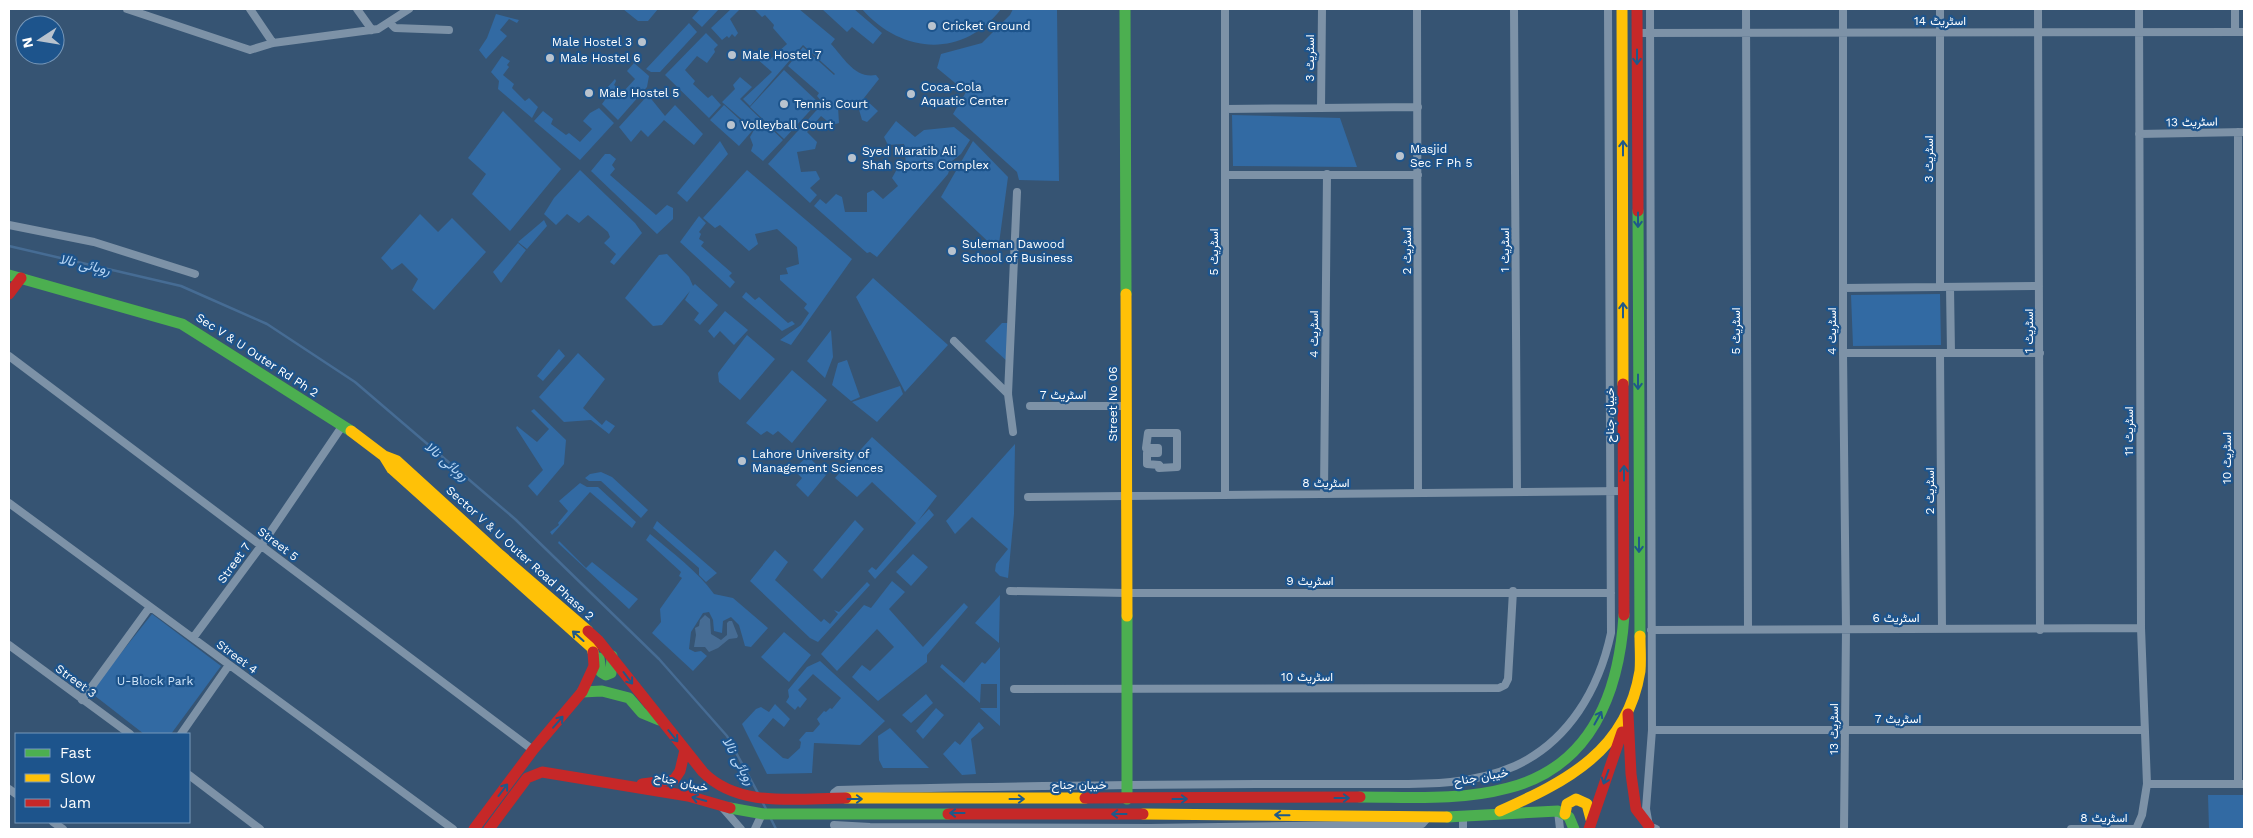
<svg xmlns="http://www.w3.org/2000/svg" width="2253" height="838" viewBox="0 0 2253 838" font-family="'Work Sans',Vazirmatn,sans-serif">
<rect width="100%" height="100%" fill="#365473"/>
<path fill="#326aa3" d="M623 9H658L648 21H638Z
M700 9H719L702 27 692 18Z
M731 9H740L730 19 738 33 735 37 732 34 729 38 727 36 722 40 711 28Z
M754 9H799L835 39 831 44C844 58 855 79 876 75L879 79 864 98 878 111 867 122 862 120 858 106 838 107 839 123 832 125 821 116 807 132 817 142 815 149 797 152 801 172 816 171 820 179 810 188 817 195 810 203 768 164 823 103 817 96 819 93 788 66 803 47 834 75 835 74 803 45 750 106 743 99 772 72 756 58 761 53 769 60 787 44 773 28 774 25 765 15 762 17Z
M822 9H854L882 33 873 44 852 27 847 32Z
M862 9H1001C963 59 901 54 862 9Z
M1013 9H1057L1059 181 1019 180 1017 172 953 114 966 92 937 68 941 54 982 43 1010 15Z
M496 14 519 20 517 23 509 19 500 30 507 36 486 59 479 50 487 38Z
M689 23 697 32 660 72H651L646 69Z
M706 33 718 45 714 49 715 52 707 63 697 56 685 70 695 81 693 84 708 98 712 95 721 105 709 118 665 75Z
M502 56 510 61 507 65 509 67 503 75 514 84 512 88 525 101 529 98 538 107 532 118 498 89 499 81 491 72Z
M634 63 649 76 647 87 618 120 602 104 607 97 606 89 615 79 616 81 614 85 623 92 635 79 627 71Z
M784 70 818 102 784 139 750 107Z
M740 77 752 87 740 99 783 140 763 161 751 151 753 145 750 137 754 130 722 102 735 89 733 85Z
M648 95 665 116 675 105 703 134 694 145 664 120 648 137 641 130 631 142 619 127Z
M724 105 752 131 739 146 710 120Z
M599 108 614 123 580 160 534 121 543 111 553 119 551 124 566 135 569 133 580 142 592 129 583 121 590 113Z
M503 111 561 169 510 231 472 194 486 174 468 158Z
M1232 115 1340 118 1357 167 1233 166Z
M896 121 915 137 924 130 954 127 970 140 961 154 952 161 948 174 877 257 870 252 867 253 814 206 820 199 826 204 836 194 842 197 845 212H867V193L873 190 883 199 898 186 892 178 897 169 893 166 906 164 904 144 888 145 884 137Z
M720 141 728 154 687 202 677 193Z
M973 141 1008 177 998 251 941 197Z
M605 154H610L616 159 612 165 615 169 610 175 656 215 667 205 673 208V219L657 234 591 171Z
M580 170 635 223 642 233 614 265 610 262 616 254 604 243 610 237 608 232 588 215 579 223 567 214 556 225 544 214 554 198Z
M747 170 852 259 791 345 780 340 801 325 809 313 804 308 807 304 780 280V275L788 274 786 268 799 264 797 247 777 229 755 234 758 244 749 251 720 225 715 228 703 218Z
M420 214 438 232 452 218 486 252 434 310 412 290 418 279 402 263 392 270 381 258Z
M699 216 706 223 699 232 701 234 699 239 704 242 701 246 732 273 729 276 735 282 730 288 680 242Z
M544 220 547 226 527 249 518 242Z
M518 243 526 250 501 283 493 272Z
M667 254 689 277 693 286 695 284 718 305 700 325 694 320 699 313 685 300 690 291 662 325 653 326 625 298 659 255Z
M873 278 948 345 905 392 856 297Z
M746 292 755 300 759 297 788 323 792 321 795 324 782 331 742 297Z
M1940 294 1941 345 1853 346 1851 295Z
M725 311 748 330 734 345 720 331 714 338 708 331Z
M1002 323H1008V362L985 341Z
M831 330 833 357 825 378 807 361Z
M747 335 775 359 740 400 719 382 718 373Z
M559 349 565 356 543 381 537 376Z
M578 353 605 379 583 408 602 425 606 420 615 426 609 434 591 420 564 422 539 397Z
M847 360 860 397 851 401 832 385 838 363Z
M792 370 827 400 792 443 778 431 773 435 767 431 761 435 746 423Z
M900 386 903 394 877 422 852 402Z
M534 409 566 440 564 464 537 496 528 486 543 470 516 428 517 426 537 442 549 429 531 411Z
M872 437 937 496 918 521 929 509 934 515 875 579 868 571 872 567 876 570 916 523 872 482 857 497 835 478Z
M1015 444 1014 514 1008 578 1000 576 995 571 996 564 1008 549 972 517 955 534 946 521Z
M808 456 826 475 808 497 796 485 802 478 798 474 802 469 798 465Z
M601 472 612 477 648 510 641 518 601 481H589L585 478 590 474Z
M580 483 587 487H598L636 522 632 528 590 492 552 535 550 532 559 525 558 523 568 511 559 501Z
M855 520 864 529 822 579 813 570Z
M657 521 717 573 706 582 699 575V568L653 528Z
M650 534C673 553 697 571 714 594L733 598 768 628 751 647 745 646 739 625 731 617 723 621 722 633 714 631 713 620 709 612 703 613 691 632 689 649 695 652 701 651 707 656 693 671 652 633 661 622 660 609 682 578 679 576 681 572 646 540Z
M559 541 586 568 592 562 638 599 629 609 558 543Z
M775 550 788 562 775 580 821 622 824 619 830 624 838 614 834 610 839 612 867 582 870 585 818 642 810 638 750 581Z
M913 554 928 567 911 586 896 572Z
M892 581 905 592 889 609 923 647 964 603 968 607 927 655V662L878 701 852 677 862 665 870 671 894 647 877 629 837 671 821 654 864 605 871 608Z
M1000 595 999 643 975 623Z
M152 614 221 666 171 734H144L90 692Z
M784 632 811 655 789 682 761 657Z
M1000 647V726L980 708H997V684H981L980 703 940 667 942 664 964 683 982 662 985 664Z
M820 661 885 721 860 745 814 743 812 773 767 774 742 724 756 709 761 707 769 712 775 704 790 719 784 727 773 718 758 736 783 758 788 759 800 748 801 742 799 740 806 732H813L820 724 817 719 824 711 826 712 830 708 832 709 841 698 813 674 798 690 807 699 800 708 798 706 795 710 786 702 789 697 788 690 807 667Z
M926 694 933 703 911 723 902 715Z
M936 708 944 715 923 739 916 731Z
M979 722 984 728 971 739 976 774 962 775 943 754 955 741 960 745Z
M890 728 929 768H883L879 760 878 736Z
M2208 795H2244V829H2209Z"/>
<path fill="#466c94" d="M705 615 710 619 711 634 721 640 727 635V623L729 621H732L738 636 737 638 729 639 718 648 709 652 705 647H694L696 635 695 628 699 626 700 620Z"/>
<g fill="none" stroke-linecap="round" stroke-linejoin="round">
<path stroke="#466c94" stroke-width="2.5" d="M9 246 181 286 267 324 355 382 515 519 659 659 727 736 758 793
M762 801 767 811
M771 819 776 829"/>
<path stroke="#7d92a7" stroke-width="8" d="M127 9 250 50 273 43 378 29 409 9
M250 9 273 43
M357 9 372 30
M1225 9V495
M1417 9 1418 493
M1514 9 1517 491
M1650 9 1652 730 1646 809 1649 826 1656 829
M1746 9 1748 629
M1843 9V353L1846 629 1844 829
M2038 9 2040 630
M390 23 395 28 449 30
M2235 32V9
M1637 33 2244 32
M1321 108 1322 9
M1225 109 1418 107
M2238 132V784
M2139 134 2244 132
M1225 175H1418
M9 225 94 242 195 274
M1940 287V9
M1950 287 1951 353
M1843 288 2039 286
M954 341 1008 394
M1843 353H2040
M1940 353 1942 629
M9 356 533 750
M1030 406H1127
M1013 432 1008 394 1017 192
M1148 433H1177V467L1159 468V465L1147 464V453H1158V448H1146Z
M1324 494 1327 174
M1028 497 1624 491
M9 503 453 829
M1010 591 1126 593H1611
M1651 630 2141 628
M193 638 261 546 343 425
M9 645 130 734
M1014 689 1499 688 1505 685 1508 679 1513 591
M82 700 149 608
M1652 730H2144
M181 734 229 665
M189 775 260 829
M2147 784H2244
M9 789 16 794
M834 799V793L838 790C978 786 1117 785 1257 784 1295 784 1334 784 1372 784 1420 784 1470 786 1515 766 1569 741 1599 689 1611 633L1608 9
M721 806 741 829
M1558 811 1560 829
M1463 817V829
M53 822 63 829
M834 825 870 827 1150 828 1422 824 1429 816
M755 829 762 814
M2071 829H2136L2142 815 2147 784 2141 628 2139 9"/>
<path stroke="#4caf50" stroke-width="11" d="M1125 9 1126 294
M1638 211 1640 636
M9 275 182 324 351 431
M1127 616V799
M599 658 601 672 606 675 611 673 612 656
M582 692 602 691 629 698 642 713 659 720
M1360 797C1409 797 1460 801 1508 788 1591 767 1619 693 1624 615
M730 808 764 814H948
M1447 817 1558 811 1569 817 1574 829"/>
<path stroke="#ffc107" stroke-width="11" d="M1622 9 1623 384
M1126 294 1127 616
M351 431 384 456 397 461 500 555 588 631
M384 456 392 469 592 648 593 652
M846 798H1085
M1500 811C1567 781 1627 751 1640 671 1641 660 1640 648 1640 636
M1143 814 1447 817
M1565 814 1567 804 1576 799 1587 804 1591 819"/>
<path stroke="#c62828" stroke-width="11" d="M1637 9 1638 211
M9 294 21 278
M1623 384 1624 615
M588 631 598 640 703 772C739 809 799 798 846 798
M1628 714 1631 774 1636 809 1649 826
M642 784 674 780 680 771 685 750
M1085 798 1360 797
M948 814H1143
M474 829 533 750 582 692 594 666 593 652
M489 829 527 778 542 772 688 796 730 808
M1589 829 1622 732"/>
</g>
<defs><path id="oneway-shaft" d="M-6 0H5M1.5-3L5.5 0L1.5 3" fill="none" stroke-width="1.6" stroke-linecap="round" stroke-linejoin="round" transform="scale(1.25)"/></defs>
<g stroke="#1f5989">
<use href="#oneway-shaft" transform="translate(1637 57) rotate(90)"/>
<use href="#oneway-shaft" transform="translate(1623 148) rotate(-90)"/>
<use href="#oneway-shaft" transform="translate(1638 220) rotate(90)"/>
<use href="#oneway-shaft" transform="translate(1623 310) rotate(-90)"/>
<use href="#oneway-shaft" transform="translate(1638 382) rotate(90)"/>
<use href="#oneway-shaft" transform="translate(1624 473) rotate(-90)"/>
<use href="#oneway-shaft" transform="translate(1639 545) rotate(90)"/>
<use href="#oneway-shaft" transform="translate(578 636) rotate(-138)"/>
<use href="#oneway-shaft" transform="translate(628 678) rotate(53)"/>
<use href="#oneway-shaft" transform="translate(1598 718) rotate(-61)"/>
<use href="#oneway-shaft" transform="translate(558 722) rotate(-49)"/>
<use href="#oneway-shaft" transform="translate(673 736) rotate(51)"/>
<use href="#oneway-shaft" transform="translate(1606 777) rotate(110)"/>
<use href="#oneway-shaft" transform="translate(503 790) rotate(-53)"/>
<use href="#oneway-shaft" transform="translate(1342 798)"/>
<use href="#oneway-shaft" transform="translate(699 799) rotate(-165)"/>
<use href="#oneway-shaft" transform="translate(855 799)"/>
<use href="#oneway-shaft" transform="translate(1017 799)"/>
<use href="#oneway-shaft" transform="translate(1180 799)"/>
<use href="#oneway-shaft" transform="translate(957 813) rotate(180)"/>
<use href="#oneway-shaft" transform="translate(1119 814) rotate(-180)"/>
<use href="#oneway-shaft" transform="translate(1282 815) rotate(-179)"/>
</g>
<g fill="#b9c3ce" stroke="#1d548c" stroke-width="2">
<circle cx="932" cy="26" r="5"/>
<circle cx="642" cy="42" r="5"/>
<circle cx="732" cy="55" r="5"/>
<circle cx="550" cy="58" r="5"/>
<circle cx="589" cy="93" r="5"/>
<circle cx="911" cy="94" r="5"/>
<circle cx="784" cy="104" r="5"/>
<circle cx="731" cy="125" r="5"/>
<circle cx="1400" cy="156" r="5"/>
<circle cx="852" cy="158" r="5"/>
<circle cx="952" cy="251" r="5"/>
<circle cx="742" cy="461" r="5"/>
</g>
<g text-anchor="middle" stroke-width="4.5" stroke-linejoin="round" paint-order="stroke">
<g font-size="12" fill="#fff" stroke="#1d548c">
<text x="1940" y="25">اسٹریٹ 14</text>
<text transform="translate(1310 58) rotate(-90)" y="4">اسٹریٹ 3</text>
<text transform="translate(2192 122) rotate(-1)" y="4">اسٹریٹ 13</text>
<text transform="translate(1929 159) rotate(-90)" y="4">اسٹریٹ 3</text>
<text transform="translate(1505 250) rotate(-90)" y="4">اسٹریٹ 1</text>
<text transform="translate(1407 251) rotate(-90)" y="4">اسٹریٹ 2</text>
<text transform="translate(1214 252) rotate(-90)" y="4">اسٹریٹ 5</text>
<text transform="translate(1736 331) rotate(-90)" y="4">اسٹریٹ 5</text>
<text transform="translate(1832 331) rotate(-90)" y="4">اسٹریٹ 4</text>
<text transform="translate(2029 331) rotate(-90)" y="4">اسٹریٹ 1</text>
<text transform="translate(1314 334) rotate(-90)" y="4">اسٹریٹ 4</text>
<text transform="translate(257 355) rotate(33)" y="4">Sec V &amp; U Outer Rd Ph 2</text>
<text x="1063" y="399">اسٹریٹ 7</text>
<text transform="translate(1113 404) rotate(-90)" y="4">Street No 06</text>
<text transform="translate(1610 415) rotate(-90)" y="4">خیبان جناح</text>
<text transform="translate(2129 431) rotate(-90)" y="4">اسٹریٹ 11</text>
<text transform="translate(2227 458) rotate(-90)" y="4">اسٹریٹ 10</text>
<text x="1326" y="487">اسٹریٹ 8</text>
<text transform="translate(1930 491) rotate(-90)" y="4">اسٹریٹ 2</text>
<text transform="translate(278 544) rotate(37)" y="4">Street 5</text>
<text transform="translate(520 553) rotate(42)" y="4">Sector V &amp; U Outer Road Phase 2</text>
<text transform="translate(234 563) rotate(-54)" y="4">Street 7</text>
<text x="1310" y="585">اسٹریٹ 9</text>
<text x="1896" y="622">اسٹریٹ 6</text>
<text transform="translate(237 657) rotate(37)" y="4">Street 4</text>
<text x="1307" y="681">اسٹریٹ 10</text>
<text transform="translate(76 681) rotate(36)" y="4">Street 3</text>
<text x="1898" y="723">اسٹریٹ 7</text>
<text transform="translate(1834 729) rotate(-90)" y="4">اسٹریٹ 13</text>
<text transform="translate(1481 777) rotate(-10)" y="4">خیبان جناح</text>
<text transform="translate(681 782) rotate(12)" y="4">خیبان جناح</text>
<text x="1079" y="789">خیبان جناح</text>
<text x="2104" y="822">اسٹریٹ 8</text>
</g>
<g font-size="12" fill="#fff" stroke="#1d548c" text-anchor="start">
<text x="942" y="30">Cricket Ground</text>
<text x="632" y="46" text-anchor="end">Male Hostel 3</text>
<text x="742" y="59">Male Hostel 7</text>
<text x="560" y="62">Male Hostel 6</text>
<text x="921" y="91">Coca-Cola<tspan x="921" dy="14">Aquatic Center</tspan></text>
<text x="599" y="97">Male Hostel 5</text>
<text x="794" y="108">Tennis Court</text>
<text x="741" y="129">Volleyball Court</text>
<text x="1410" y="153">Masjid<tspan x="1410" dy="14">Sec F Ph 5</tspan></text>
<text x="862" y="155">Syed Maratib Ali<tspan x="862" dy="14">Shah Sports Complex</tspan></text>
<text x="962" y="248">Suleman Dawood<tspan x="962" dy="14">School of Business</tspan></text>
<text x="752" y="458">Lahore University of<tspan x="752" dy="14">Management Sciences</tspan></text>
</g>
<g font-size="12" fill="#d0e5f9" stroke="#1d548c">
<text x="155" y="685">U-Block Park</text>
</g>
<g font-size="14" font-style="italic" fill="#b6d5f4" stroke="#1d548c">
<text transform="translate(85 264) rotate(13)" y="5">روہائی نالا</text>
<text transform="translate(447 461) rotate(40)" y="5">روہائی نالا</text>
<text transform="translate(739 761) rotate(61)" y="5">روہائی نالا</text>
</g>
</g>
<rect width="2253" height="838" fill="none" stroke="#ffffff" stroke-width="20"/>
<rect x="15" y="733" width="175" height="90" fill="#1d548c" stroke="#7798ba"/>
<rect x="25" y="749" width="25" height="8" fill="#4caf50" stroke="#7798ba"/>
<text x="60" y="758" font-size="15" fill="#ffffff">Fast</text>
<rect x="25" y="774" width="25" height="8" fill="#ffc107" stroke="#7798ba"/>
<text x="60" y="783" font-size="15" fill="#ffffff">Slow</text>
<rect x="25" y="799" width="25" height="8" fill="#c62828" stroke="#7798ba"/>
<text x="60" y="808" font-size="15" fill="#ffffff">Jam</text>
<g transform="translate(40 40) rotate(258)"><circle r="24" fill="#1d548c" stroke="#7798ba"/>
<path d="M0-4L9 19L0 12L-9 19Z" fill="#b9c3ce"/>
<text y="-8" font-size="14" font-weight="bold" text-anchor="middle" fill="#ffffff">N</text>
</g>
</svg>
